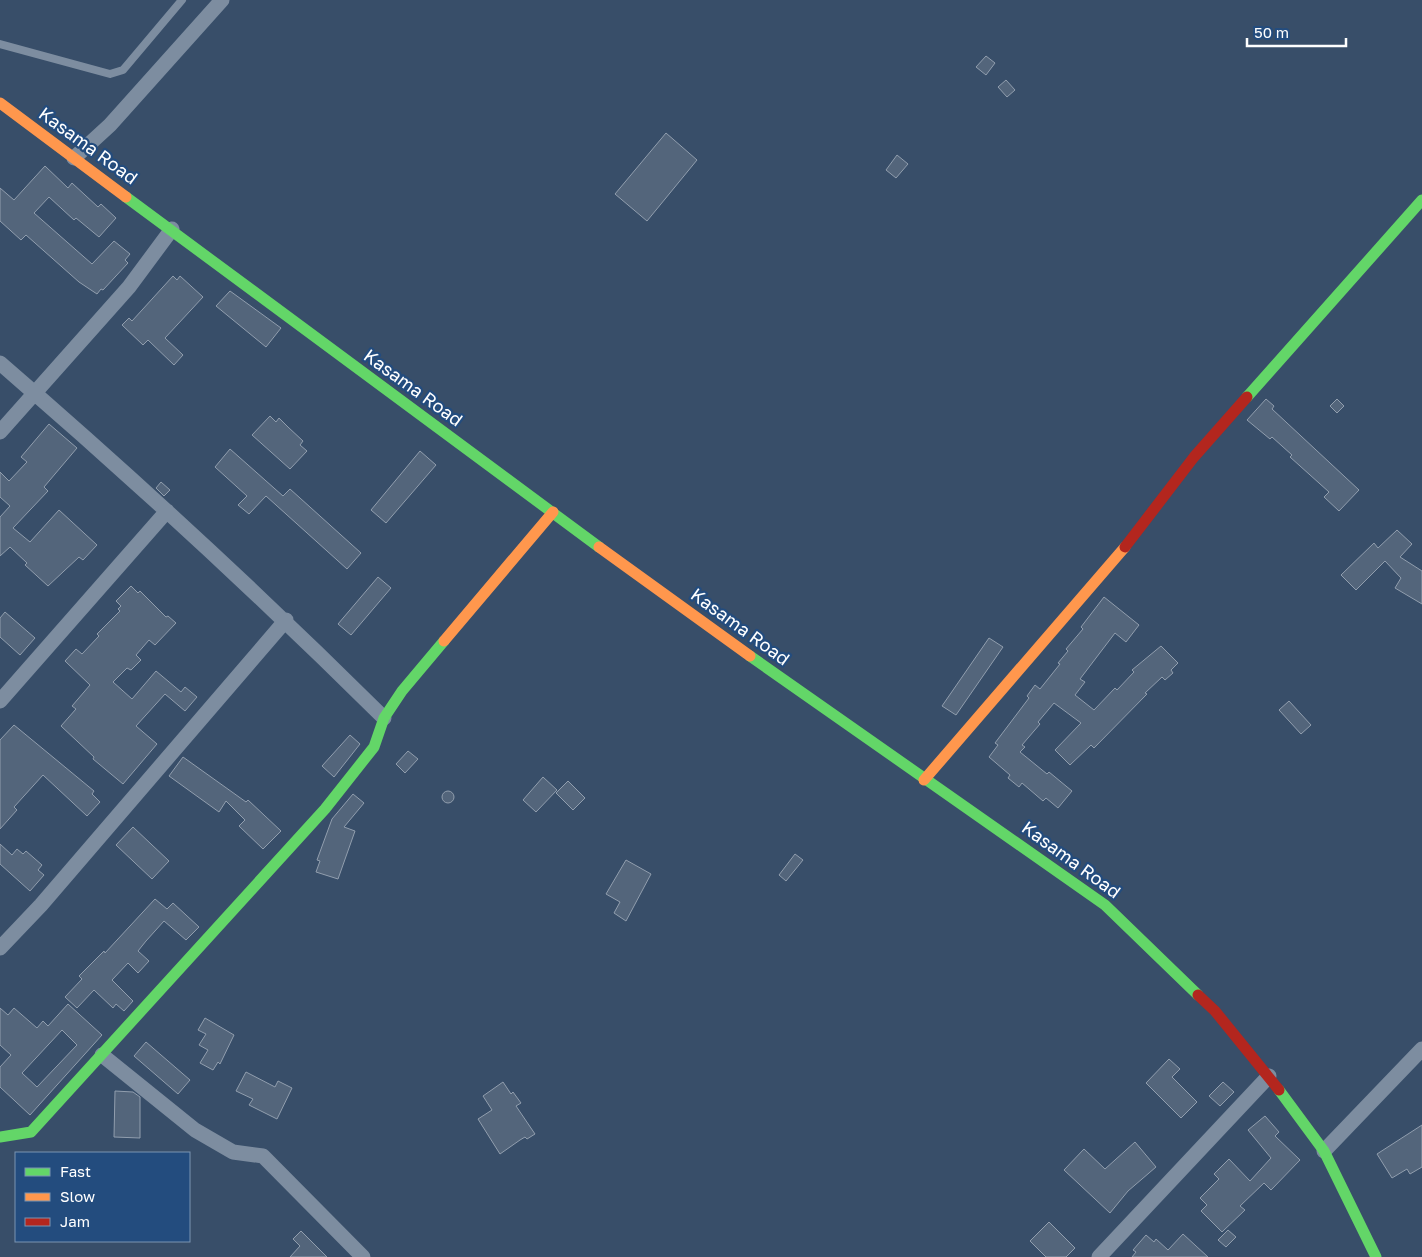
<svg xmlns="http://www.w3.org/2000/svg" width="1422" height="1257" viewBox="0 0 1422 1257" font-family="'Golos Text',sans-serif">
<rect width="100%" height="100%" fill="#384e69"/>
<path fill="#53657b" stroke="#919eae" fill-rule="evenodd" d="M986 56 995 63 986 75 976 67Z
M1006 80 1015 90 1007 97 998 87Z
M666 133 697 160 647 221 615 194Z
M897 155 908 164 896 178 886 170Z
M45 166 68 188 72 183 98 207 101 204 116 218 99 237 76 218 74 220 49 197 34 213 92 264 114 241 130 254 125 260 128 263 103 290 101 289 97 294 79 282 26 235 21 240 0 221V188L14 200Z
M173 276 177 280 180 276 203 297 165 338 183 355 174 365 148 340 143 345 122 325 129 318 132 321Z
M230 291 281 328 266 347 216 306Z
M1266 399 1274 406 1272 409 1359 490 1339 511 1324 497 1329 492 1290 457 1292 455 1272 437 1270 439 1247 420Z
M1337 399 1344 406 1337 413 1330 406Z
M270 416 276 422 279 418 288 427 303 441 300 445 307 451 290 469 252 435Z
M49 424 77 448 44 487 48 491 13 528 30 542 59 510 97 545 83 560 79 557 48 586 25 565 27 563 10 547 0 556V517L10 506 0 497V472L9 481 27 462 21 457Z
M230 449 283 496 290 489 361 553 347 569 266 496 249 514 238 505 247 496 215 467Z
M420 451 436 465 386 523 371 510Z
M161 482 170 490 164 496 156 488Z
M1397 530 1412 544 1400 557 1422 571V604L1395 588 1401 578 1385 561 1356 590 1341 575 1374 543 1378 548Z
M378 577 391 588 351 635 338 624Z
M131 586 138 593 140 591 166 617 168 616 176 623 155 645 149 640 136 655 141 660 131 670 127 668 113 682 132 699 156 671 181 692 185 687 197 697 185 711 165 694 136 726 157 744 123 784 93 759 94 757 61 726 76 709 72 706 90 685 65 661 76 649 82 654 99 636 97 634 120 611 118 609 121 606 116 601Z
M1104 597 1139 625 1126 642 1115 633 1080 679 1085 682 1075 695 1094 710 1115 688 1117 690 1134 672 1132 670 1161 646 1178 663 1171 670 1173 673 1165 680 1162 677 1145 693 1147 694 1094 748 1091 745 1070 765 1055 750 1081 723 1054 703 1038 722 1040 724 1022 745 1025 747 1020 752 1047 774 1049 772 1072 791 1058 808 1046 798 1043 801 1022 783 1019 787 1008 778 1010 775 989 757 998 745 995 743 1029 698 1027 696 1035 685 1040 689 1060 664 1058 663 1068 651 1066 649 1083 629 1081 627Z
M5 612 35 638 20 655 0 637V618Z
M989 638 1003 647 956 715 942 706Z
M1289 701 1311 725 1301 734 1279 710Z
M14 725 94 791 92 794 100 802 87 816 43 775 14 807 17 810 0 829V740Z
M350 735 360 744 334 777 322 766Z
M408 751 418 759 405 773 396 764Z
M183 757 246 802 248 800 281 831 263 849 239 826 245 820 226 801 219 812 169 776Z
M543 777 557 790 536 812 523 800Z
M568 781 585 798 573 810 556 793Z
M442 797a6 6 0 1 1 12 0a6 6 0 1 1-12 0Z
M353 794 364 803 344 827 355 831 338 879 316 872 320 861 317 860 332 819Z
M133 827 169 861 152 879 116 845Z
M0 844 12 855 17 849 23 854 26 851 42 865 38 870 44 875 30 891 0 864Z
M795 854 803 860 786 881 779 875Z
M626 860 651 874 626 921 614 913 620 902 606 894Z
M155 899 167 909 173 903 199 927 186 940 164 921 146 941 138 951 149 961 138 973 128 963 112 980 133 1001 124 1011 116 1004 113 1008 94 990 77 1008 65 997 82 979 79 976 104 951 105 953Z
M68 1004 102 1035 30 1115 0 1087V1067L11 1055 0 1045V1008L8 1015 14 1008 37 1028 43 1021 48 1026ZM62 1030 77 1045 37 1087 22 1073Z
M205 1018 234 1035 220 1064 218 1062 213 1070 200 1063 208 1050 199 1045 206 1034 198 1030Z
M146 1042 190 1080 178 1094 134 1056Z
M1169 1059 1180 1069 1172 1077 1197 1102 1181 1118 1146 1083Z
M246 1072 275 1087 278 1081 292 1088 277 1119 249 1105 253 1099 236 1091Z
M503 1082 511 1094 513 1092 521 1103 516 1106 535 1134 527 1139 525 1137 520 1140 500 1154 478 1119 492 1110 483 1096Z
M1223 1082 1234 1092 1220 1106 1209 1096Z
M115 1091 133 1092 140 1097V1138L114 1137Z
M1265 1116 1279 1132 1275 1136 1300 1160 1271 1190 1264 1183 1240 1206 1245 1210 1222 1232 1201 1211 1207 1205 1200 1198 1219 1179 1214 1174 1229 1159 1250 1181 1271 1158 1248 1130Z
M1422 1125V1167L1410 1174 1407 1169 1392 1178 1377 1154Z
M1135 1142 1156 1167 1128 1191 1110 1213 1064 1170 1084 1149 1105 1169Z
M1049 1222 1075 1248 1066 1257H1046L1030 1241Z
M1228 1230 1236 1237 1226 1247 1218 1240Z
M301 1231 327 1257H290L300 1246 293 1239Z
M1183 1234 1208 1257H1132L1136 1252 1133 1250 1146 1235 1154 1242 1156 1239 1168 1250Z"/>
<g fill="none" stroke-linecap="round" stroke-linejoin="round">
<path stroke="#7d8da0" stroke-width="8" d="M0 44 110 74 123 70 182 0"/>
<path stroke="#7d8da0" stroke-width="15" d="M74 158 110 125 222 0
M0 363C132 477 260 595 384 718
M0 432 129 287 172 229
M0 701 167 511
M0 948 41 905 286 620
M102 1055 195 1130 233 1152 263 1156 363 1257
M1324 1151 1422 1049
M1099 1257 1269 1076"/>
<path stroke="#63d668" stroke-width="11" d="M126 197 599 547
M1247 397 1422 200
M750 656 1105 905 1198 995
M1279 1090 1324 1151 1376 1257
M0 1137 31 1132 325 809 374 747 384 718 402 691 444 641"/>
<path stroke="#ff974d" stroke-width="11" d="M0 103 126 197
M599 547 750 656
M444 641 553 512
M924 780 1125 547"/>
<path stroke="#b3261e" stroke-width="11" d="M1125 547 1194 457 1247 397
M1198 995 1215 1011 1279 1090"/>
</g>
<g text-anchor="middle" stroke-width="4.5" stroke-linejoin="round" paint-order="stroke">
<g font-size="18" fill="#fff" stroke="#234c7e">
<text transform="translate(88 146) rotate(36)" y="6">Kasama Road</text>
<text transform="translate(413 388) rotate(36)" y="6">Kasama Road</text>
<text transform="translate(740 627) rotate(36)" y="6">Kasama Road</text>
<text transform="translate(1071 860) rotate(36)" y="6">Kasama Road</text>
</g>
</g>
<rect x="15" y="1152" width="175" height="90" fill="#234c7e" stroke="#7b94b2"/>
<rect x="25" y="1168" width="25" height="8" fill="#63d668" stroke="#7b94b2"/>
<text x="60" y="1177" font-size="15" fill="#ffffff">Fast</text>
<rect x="25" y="1193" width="25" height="8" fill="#ff974d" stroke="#7b94b2"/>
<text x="60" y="1202" font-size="15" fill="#ffffff">Slow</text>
<rect x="25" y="1218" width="25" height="8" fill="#b3261e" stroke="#7b94b2"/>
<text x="60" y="1227" font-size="15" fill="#ffffff">Jam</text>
<path d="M1247 38v8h99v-8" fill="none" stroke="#ffffff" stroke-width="2.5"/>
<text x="1254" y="38" font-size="15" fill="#ffffff" stroke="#234c7e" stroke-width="4" paint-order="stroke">50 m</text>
</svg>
